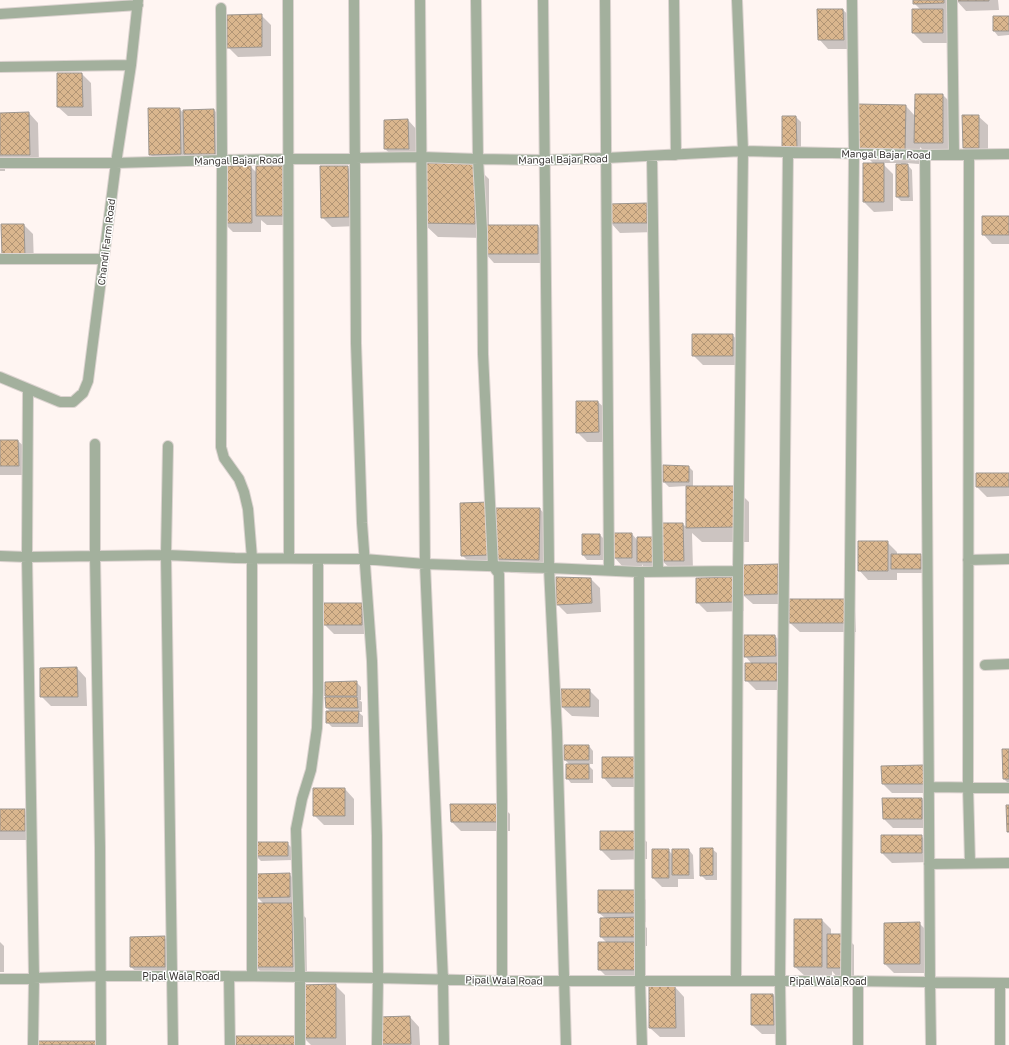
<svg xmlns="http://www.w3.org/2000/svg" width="1009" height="1045" viewBox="0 0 1009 1045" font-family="'Golos Text',sans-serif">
<defs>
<pattern id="building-cross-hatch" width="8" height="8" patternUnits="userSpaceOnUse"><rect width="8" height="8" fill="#dab68e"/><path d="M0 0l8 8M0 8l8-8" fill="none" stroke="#b29575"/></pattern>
</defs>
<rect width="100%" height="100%" fill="#fff5f2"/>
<path fill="#0003" d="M914 0H953V13H946L953 20V43H923L913 33 921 10 914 3Z
M956 0H998L999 10 966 11Z
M843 10 853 19V49H828L819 39Z
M261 15 271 25V56L238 57 228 47Z
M1009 17V35L998 36 994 31Z
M82 74 91 83 92 116H68L58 107Z
M916 95H943L953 105V152H925L920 147 919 164 906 163 912 170 913 201H901L897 197 901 163H882L893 174V211L874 212 864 202 874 164 858 148 906 106 915 116Z
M179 109 185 114 214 110 224 120V163L159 164 150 154Z
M29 113 38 123 39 164 5 165V171H0V114Z
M978 116 988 125V158H973L964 148Z
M796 117 801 122V152L783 148Z
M408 120 417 130 418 158H395L385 149Z
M475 165 489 179V226H538L547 235V263H494L485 253V238L438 237 423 223Z
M223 167H251L257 173 282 167 292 176V225H267L261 220V232H233L224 223Z
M347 167 357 177 358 226 332 227 322 217Z
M646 204 656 214V232L620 233 611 223Z
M1009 217V244H992L983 234Z
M24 225 33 234 34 265H12L3 256Z
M732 335 742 344V365H703L693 355Z
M598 402 608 411V442H587L577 432Z
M0 441H18L28 450V475H0Z
M689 467 693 471V487H734L749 502V542H702L692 533 693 570H672L662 561 683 524 687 528V486L669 487 664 482Z
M1009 474V496L987 497 977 487Z
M488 503 497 513 540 509 554 524V574L511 573 498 560V564L472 565 462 555Z
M632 534 638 541 659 566H643L642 564V567H623L614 557Z
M600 535 604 539V560H587L583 555Z
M887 542 897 552V555H921L925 560 926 573H897V580H868L859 570Z
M777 565 787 574V604H753L744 596V611L707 612 697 602 734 578Z
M591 579 600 588 601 612 567 614 557 604Z
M846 600 855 610 856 632H800L790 623Z
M361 604 371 614V634H334L324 624Z
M745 636H775L785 646 786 690H756L746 680 752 664 745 656Z
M77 668 86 678 87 706H51L42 697Z
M356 682 361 687V700H359L362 702V712H358L363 716V727H332L327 722 331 712 327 708 329 698 326 696Z
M589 690 599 700V717L572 716 562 707Z
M589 746 593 751V764H587L593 770V783H571L567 778 570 765 565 760Z
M1009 750V784L1004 779Z
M635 758 645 768V787H612L603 777Z
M923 766 932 776 933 793H892L883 784Z
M345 789 354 799V825H324L314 815Z
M922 799 931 808 932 828H893L884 819Z
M501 805 510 814V831H461L452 822Z
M0 810H24L34 819V840H0Z
M637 832 647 842V859L611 860 601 850Z
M882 836H921L931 845V862L892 863 882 853Z
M287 843 292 848V860L261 861 256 856Z
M712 849 717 853V880H706L701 875Z
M668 850 673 855 689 850 693 855 694 879H678V887H662L653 878Z
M289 874 299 884 295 907 306 918 307 981H271L256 967 264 904 257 897Z
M637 891 646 900V922L641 923 647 928V946H637L644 979H609L599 969 607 943 601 937 605 918 599 913Z
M822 920 831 929V935H844L854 945V977L838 978 832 971V976H805L795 967Z
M919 923 929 933V973H894L885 964Z
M164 937 174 947 175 976H141L131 967Z
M0 942 4 946V972H0Z
M335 985 345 995 346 1045H311L304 1038Z
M675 987 684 997 685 1037H660L650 1028Z
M773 995 783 1004V1034H762L752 1025Z
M410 1017 419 1027 420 1045H382L380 1018Z"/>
<path fill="url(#building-cross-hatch)" stroke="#9d9791" d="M913 0H944V3L913 4Z
M955 0H989V1H955Z
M817 9H843L844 40H818Z
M912 9H943V33H912Z
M262 14V47L227 48V15Z
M993 16H1009V31H993Z
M57 73H82L83 107H57Z
M915 94H943V143H914Z
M858 104 906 105 905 150 857 148Z
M148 108H180L181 154 149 155Z
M214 109 215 154H184L183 110Z
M29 112 30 155H0V113Z
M962 115H979V148H963Z
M782 116H796L797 148H782Z
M408 119 409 149H384V120Z
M423 163 475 164V224L422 223Z
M863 163H884V202H863Z
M896 164H908L909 197H896Z
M222 166H251L252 223H223Z
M256 166H283V216H256Z
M320 166H348L349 217 321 218Z
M647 203V223H610L609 204Z
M982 216H1009V235H982Z
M1 224H24L25 256H2Z
M483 225H538V254H484Z
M692 334H733V356H692Z
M576 401H598L599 432 576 433Z
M0 440H18L19 466H0Z
M663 465 689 466V482H663Z
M976 473H1009V487H976Z
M686 486H735V527L686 528Z
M489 502V555L461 556 460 503Z
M496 508H540L539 560 496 559Z
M661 523H683L684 561H661Z
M613 533H632V558H613Z
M582 534H600V555H582Z
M637 537H655V562H637Z
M858 541H888V571H858Z
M891 554H921V569H891Z
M778 564V594L742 595V565Z
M556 577 591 578 592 603 556 605Z
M735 577V602L696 603V578Z
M789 599H846V623H789Z
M323 603H362V625H323Z
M744 635H775L776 656 744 657Z
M745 663H777V681H745Z
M77 667 78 697H40V668Z
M357 681V696H325V682Z
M561 689H590V707H561Z
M325 697H357L358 708H326Z
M326 711H359L358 723H326Z
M564 745H589V760H564Z
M1002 749H1009V779H1003Z
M602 757H636V778H602Z
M566 764H589V779H566Z
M923 765 924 784H882L881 766Z
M313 788H345V816H313Z
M882 798H922V819H883Z
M450 804H501V822H451Z
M1006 805H1009V832H1007Z
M0 809H25V831H0Z
M600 831H638V850H600Z
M881 835H922V853H881Z
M255 842H288V856H255Z
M700 848H713V875L700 876Z
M652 849H669V878H652Z
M672 849H689V875H672Z
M290 873V897L256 898V874Z
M598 890H637V913H598Z
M254 903H292L293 967H255Z
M638 917V937H600V918Z
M794 919H822V967H794Z
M920 922V964H884V923Z
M827 934H844L845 968H827Z
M165 936V967H130V937Z
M598 942H635V970H598Z
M336 984V1038H303L302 985Z
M649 986H675L676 1028H649Z
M751 994H773L774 1025H751Z
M410 1016 411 1044H380L379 1017Z
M236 1036H297L296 1045H236Z
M38 1041H96V1045H38Z"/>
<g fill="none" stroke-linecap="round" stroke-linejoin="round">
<g stroke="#dcd3d0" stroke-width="12">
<path id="minor" d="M288 0 289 558
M354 0 356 343 362 523 372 661 377 836 378 978 377 1045
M420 0 425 564 443 980 444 1045
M476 0 478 159 482 230 483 354 493 566 499 574 502 801V981
M543 0 549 568 557 732 566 1045
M605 0 609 571
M674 0 676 155
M952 0 954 155
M221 8 222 160 221 447 224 458 239 479 244 492 248 509 252 558V976
M0 14 138 5
M0 67 131 65
M925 155 930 982 931 1045
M969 155 968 787 970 863
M652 156 658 572
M0 163H116L222 160 421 157 478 159 545 160 606 158 743 151 925 155 1009 154
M0 259H104
M0 377 60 402H73L83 393 88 381 116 163 131 65 138 0
M28 389 27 557 34 978 33 1045
M95 444V556L100 847 101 1045
M168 446 166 555 173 1045
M0 556 27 557 166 555 235 558 364 559 425 564 549 568 639 572 738 571
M968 560 1009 559
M639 572 640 980 642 1045
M985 665 1009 664
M929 787 1009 788
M929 864 1009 863
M229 976 230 1045
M0 979 100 976H229L378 978 502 981H846L1009 983
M736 981 738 571 743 151 737 0
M846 981 854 153 852 0
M858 981V1045
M300 1045V977L296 829 302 799 311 770 317 728 318 692V559
M781 1045 780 981 788 152
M1000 1045V983"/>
</g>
<use href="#minor" stroke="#a3b09d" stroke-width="10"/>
</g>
<g text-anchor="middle" stroke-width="3" stroke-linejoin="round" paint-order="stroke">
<g font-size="10" fill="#3a3735" stroke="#fff">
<text transform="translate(886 154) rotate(1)" y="4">Mangal Bajar Road</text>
<text transform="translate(563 159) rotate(-1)" y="4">Mangal Bajar Road</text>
<text transform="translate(239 160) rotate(-1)" y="4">Mangal Bajar Road</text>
<text transform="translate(106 242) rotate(-83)" y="4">Chandi Farm Road</text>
<text x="181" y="980">Pipal Wala Road</text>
<text transform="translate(504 980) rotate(1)" y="4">Pipal Wala Road</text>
<text x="828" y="985">Pipal Wala Road</text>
</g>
</g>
</svg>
